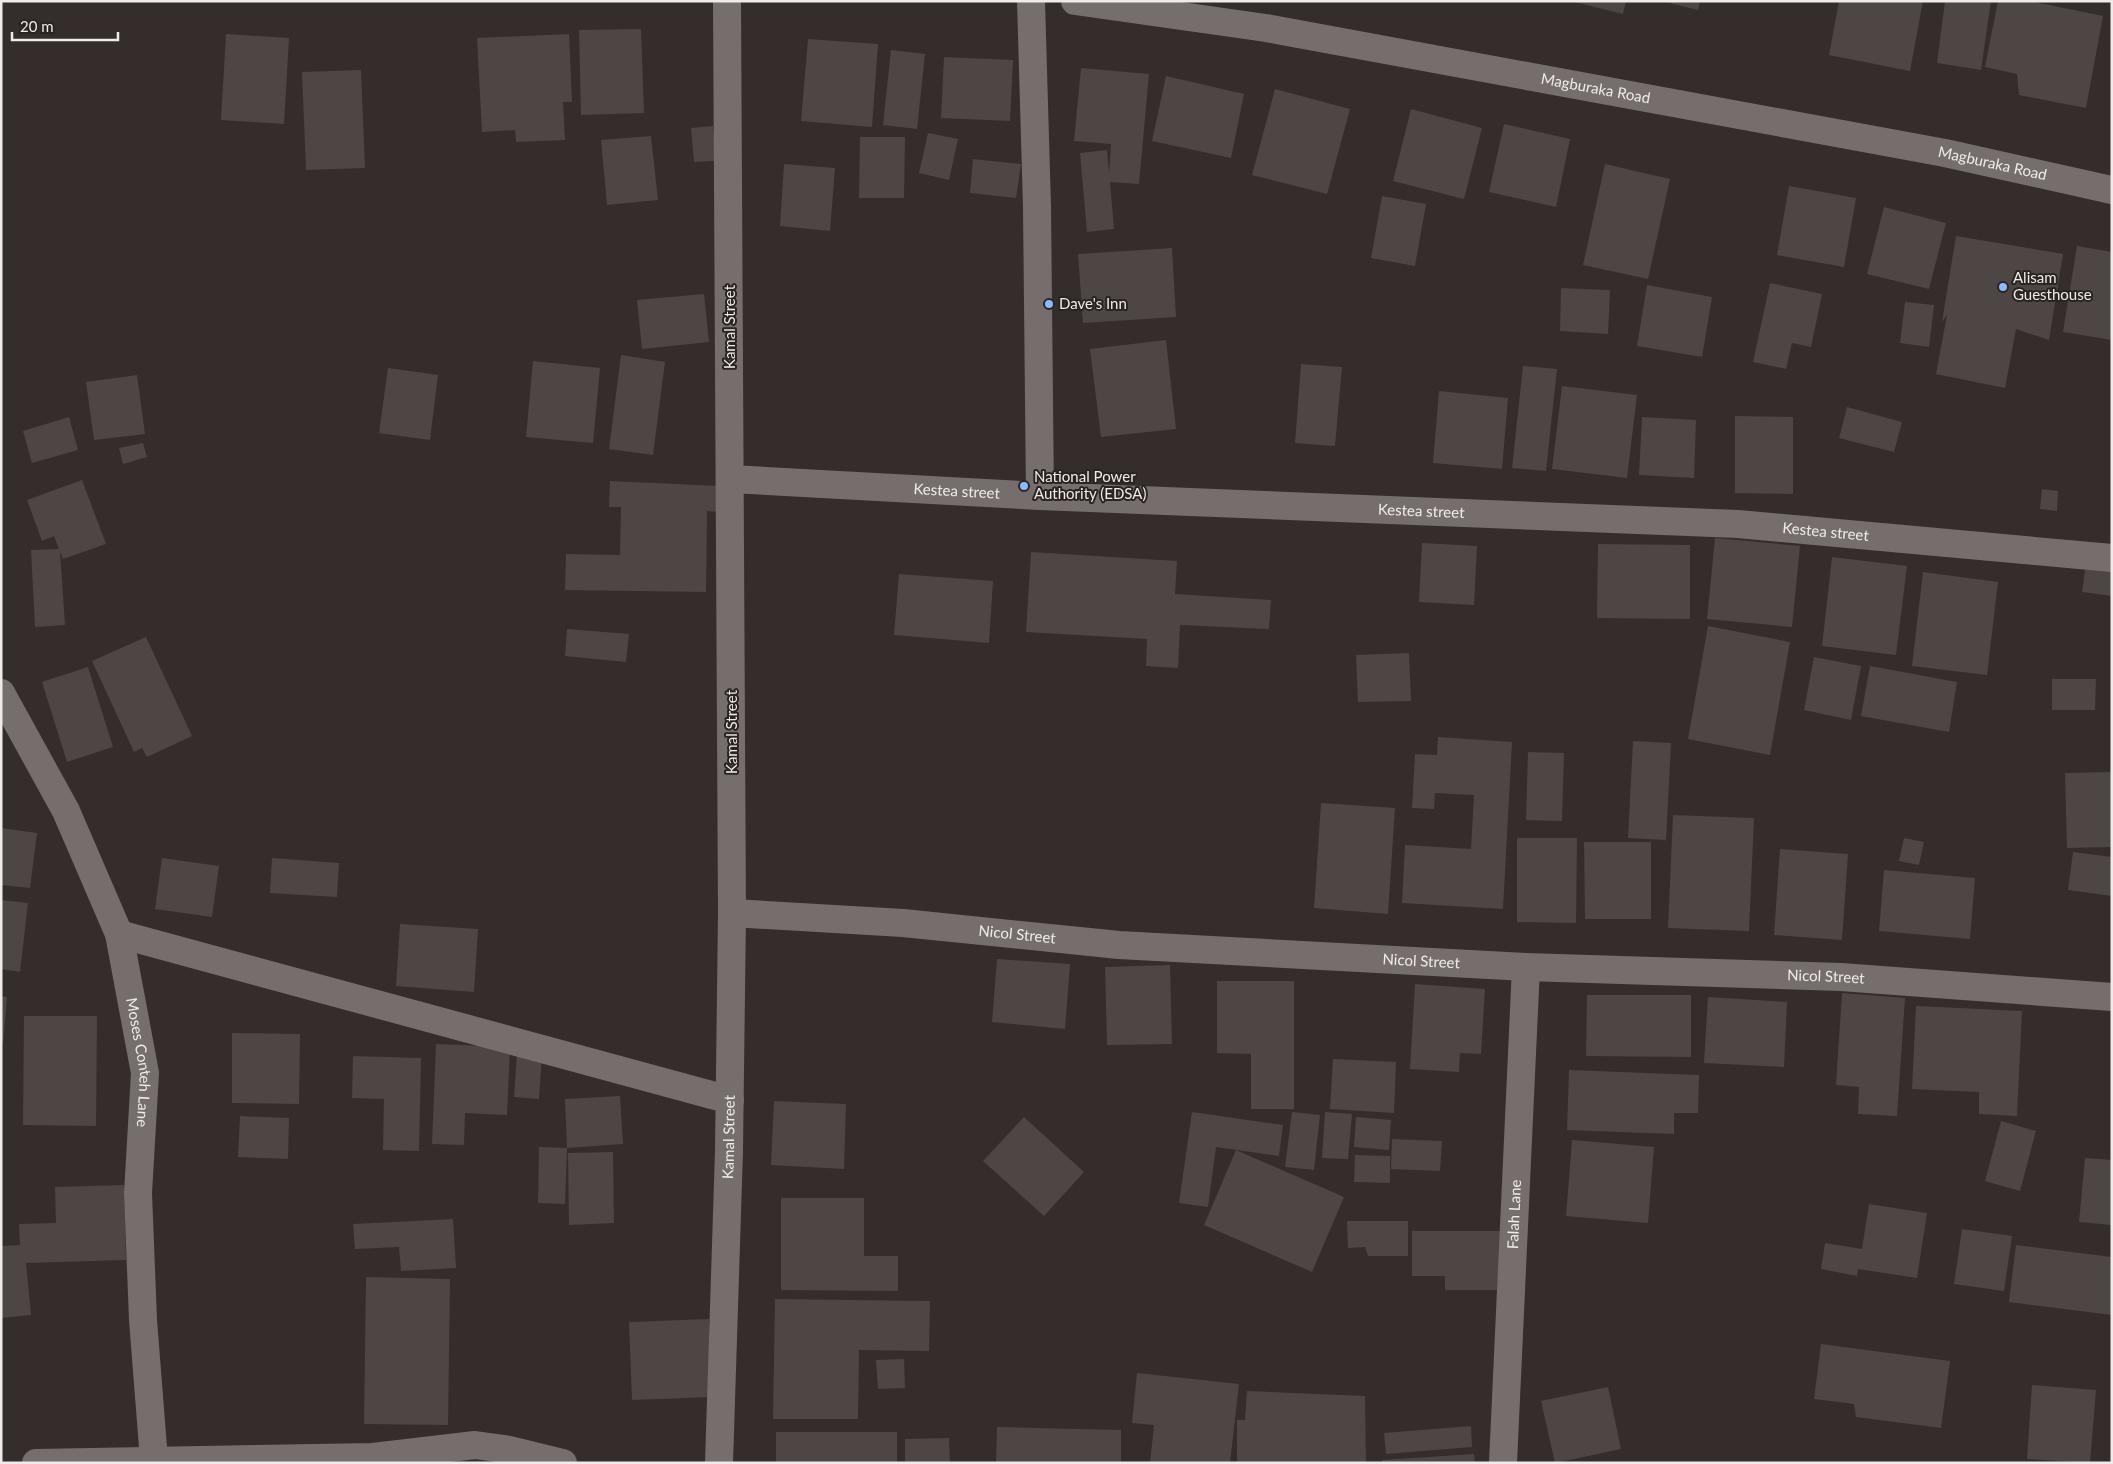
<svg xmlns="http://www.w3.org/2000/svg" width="2113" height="1464" viewBox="0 0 2113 1464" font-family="Lato,sans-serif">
<rect width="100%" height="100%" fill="#342d2b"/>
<path fill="#4d4644" d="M1571 1H1626L1623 14Z
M1661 1H1700L1698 10Z
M1839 1H1923L1910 71 1829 55Z
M1945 1H1991L1981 70 1937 63Z
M1998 1H2029L2103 16 2086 108 2019 95 2017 74 1985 67Z
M641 29 644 113 581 115 579 30Z
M226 34 289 38 284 124 221 120Z
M569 34 572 102H563L565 140 516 142 515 130 482 132 477 38Z
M808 39 878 44 872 127 801 121Z
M891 50 925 54 917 129 883 125Z
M944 57 1013 60 1010 121 941 118Z
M1081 68 1149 74 1139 184 1110 182 1114 229 1087 232 1080 153 1107 150 1109 173 1111 144 1074 141Z
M361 70 365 168 306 170 302 72Z
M1166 76 1244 94 1231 158 1152 141Z
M1275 89 1350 109 1327 194 1252 175Z
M1411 109 1482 128 1464 199 1393 181Z
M1504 124 1570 139 1556 207 1489 192Z
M713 126 716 161 694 162 691 128Z
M928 133 958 139 949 180 919 173Z
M651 136 658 200 607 205 601 140Z
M860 137H905L904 198H859Z
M973 159 1021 164 1016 198 970 193Z
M784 164 835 168 830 231 780 226Z
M1605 164 1670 179 1648 279 1583 265Z
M1789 186 1856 198 1844 267 1777 255Z
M1382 196 1426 204 1415 266 1371 258Z
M1884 207 1946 223 1929 289 1867 274Z
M1956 236 2063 254 2049 340 2016 329 2005 388 1936 374 1947 315 1942 322Z
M2077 246 2112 252V340L2063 332Z
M1172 248 1176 317 1083 323 1078 254Z
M1770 283 1822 294 1811 347 1792 343 1786 369 1753 362Z
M1647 285 1712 297 1702 357 1637 346Z
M1561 288 1610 290 1608 334 1560 331Z
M704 294 709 342 642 349 637 300Z
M1905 302 1934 305 1929 347 1900 343Z
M1166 340 1176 429 1101 437 1090 349Z
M621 355 665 362 653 455 609 449Z
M533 361 600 368 593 443 526 437Z
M1301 364 1342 367 1335 446 1295 443Z
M1523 366 1557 369 1546 471 1512 468Z
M388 368 438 375 430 440 379 433Z
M137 375 145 434 94 440 86 382Z
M1562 386 1637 395 1627 478 1552 469Z
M1439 391 1508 398 1502 469 1433 463Z
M1847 407 1902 422 1894 452 1839 438Z
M1735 416 1793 417V494L1735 493Z
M69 417 78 450 32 463 23 431Z
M1642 417 1696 420 1694 478 1639 475Z
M143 443 147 457 123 464 119 448Z
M82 480 106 544 63 559 60 551 65 625 35 627 31 550 59 549 54 536 42 541 27 500Z
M610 481 720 486 719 512 707 511 706 592 565 590 566 554 620 555 621 507H609Z
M2042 489 2058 491 2057 511 2040 509Z
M1715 538 1800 546 1792 627 1707 619Z
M1422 543 1477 546 1474 605 1419 602Z
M1598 544 1690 545V619L1597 618Z
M1031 552 1177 561 1175 594 1271 600 1269 629 1180 625 1178 668 1146 666 1147 639 1026 632Z
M1832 557 1907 566 1896 655 1822 646Z
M2086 563 2112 566V596L2082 592Z
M1923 572 1998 582 1987 675 1912 666Z
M899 574 993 581 989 643 894 635Z
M1708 626 1790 642 1770 755 1688 739Z
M567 629 629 634 626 662 565 656Z
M146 637 192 736 147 757 142 748 134 752 92 661Z
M1409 653 1411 701 1358 702 1356 655Z
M1814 657 1861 666 1851 720 1804 710Z
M1870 666 1957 682 1949 732 1861 716Z
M88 667 113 747 67 762 42 682Z
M2052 679H2096L2095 710H2052Z
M1438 737 1512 742 1503 909 1402 903 1405 845 1471 849 1474 795 1435 793 1434 809 1412 808 1415 754 1437 755Z
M1633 741 1671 743 1666 840 1628 838Z
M1528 752 1564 753 1562 821 1526 820Z
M2112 772V847L2067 848 2065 773Z
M1321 803 1395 808 1388 914 1314 908Z
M1673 815 1754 818 1749 931 1668 928Z
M1 828 37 833 30 888 1 885Z
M1517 838H1577L1576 923 1517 922Z
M1904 838 1924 842 1919 865 1899 861Z
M1584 842H1651V919H1585Z
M1780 849 1848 854 1842 940 1774 935Z
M2073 852 2112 857V896L2068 890Z
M162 858 219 866 212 917 155 909Z
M272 858 339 863 337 897 270 893Z
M1884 870 1975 878 1970 939 1879 931Z
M1 900 28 903 20 972 1 969Z
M400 924 478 929 474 992 396 986Z
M997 959 1070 964 1065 1029 992 1022Z
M1170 965 1172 1044 1107 1045 1105 967Z
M1217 981H1294V1109H1251V1054L1217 1053Z
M1415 984 1485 989 1481 1054 1460 1053 1459 1072 1410 1069Z
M1842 993 1905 998 1897 1116 1858 1114 1859 1087 1836 1085Z
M1587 995H1691V1057L1586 1056Z
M1 996 7 997 3 1044H1Z
M1708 997 1787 1002 1784 1067 1704 1063Z
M1916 1006 2022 1011 2017 1116 1979 1114V1092L1912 1089Z
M24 1016H97L96 1126 23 1125Z
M232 1033 300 1034 299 1104 232 1103Z
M436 1044 510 1047 507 1115 465 1113 464 1145 432 1144Z
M517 1053 542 1055 539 1099 514 1097Z
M353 1056 421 1058 419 1151 383 1150 384 1099 352 1098Z
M1333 1059 1396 1062 1394 1113 1330 1109Z
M1569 1070 1699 1075 1698 1113H1674V1134L1567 1130Z
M620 1096 623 1144 567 1148 565 1099Z
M774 1101 846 1104 844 1169 771 1165Z
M1192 1112 1283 1125 1279 1156 1216 1147 1208 1207 1179 1203Z
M1292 1112 1320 1115 1314 1170 1285 1167Z
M1325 1112 1352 1114 1348 1159 1322 1158Z
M240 1116 289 1118 288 1159 238 1157Z
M1024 1117 1084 1172 1044 1216 983 1161Z
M1356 1117 1391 1120 1389 1150 1354 1147Z
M2001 1121 2036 1131 2020 1191 1985 1181Z
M1392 1139 1442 1141 1440 1171 1391 1169Z
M1572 1140 1654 1147 1648 1223 1566 1216Z
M539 1147 567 1148 565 1204 538 1203Z
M1236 1150 1344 1197 1312 1272 1204 1225Z
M613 1152 614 1223 569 1225 568 1153Z
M1355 1155 1390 1156V1183L1354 1182Z
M2085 1158 2112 1160V1225L2079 1222Z
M124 1185 126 1260 26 1263 31 1315 1 1318V1246L20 1245 19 1224 56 1223 55 1187Z
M781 1198H864V1256H898V1291L781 1290Z
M1869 1204 1927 1213 1917 1278 1858 1269 1857 1276 1821 1269 1825 1243 1862 1249Z
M453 1219 456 1268 401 1271 399 1247 355 1249 353 1224Z
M1347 1221H1408V1256H1368L1365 1247 1348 1248Z
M1962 1229 2012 1236 2004 1291 1954 1284Z
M1412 1231H1501L1502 1290H1445V1276H1412Z
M2016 1245 2112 1257V1315L2009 1302Z
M366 1277 450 1279 448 1425 364 1424Z
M775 1299 930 1301 929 1351 859 1350 858 1419H773Z
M709 1319 711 1397 632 1400 629 1322Z
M1821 1344 1950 1361 1941 1428 1856 1417 1854 1404 1814 1399Z
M904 1359 905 1388 878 1389 876 1360Z
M1137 1373 1239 1384 1230 1463H1150L1154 1425 1132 1423Z
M2032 1385 2096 1390 2090 1463 2027 1459Z
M1608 1387 1621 1449 1555 1463 1541 1401Z
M1247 1391 1365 1396 1366 1463H1237V1420H1245Z
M1471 1426 1472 1447 1386 1454 1384 1433Z
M997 1427 1121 1430V1463H996Z
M776 1432H897V1463H776Z
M949 1438 950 1463H905V1439Z
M1474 1454 1475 1463H1382V1460Z"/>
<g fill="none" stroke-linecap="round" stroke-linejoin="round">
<g stroke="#766e6c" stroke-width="28">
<path d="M1031 1 1037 207 1040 496"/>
<path id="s1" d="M731 479 1040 496 1738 524 2112 558"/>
<path id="s2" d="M1 693 66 811 119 934 145 1073 138 1193 143 1320 154 1460"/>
<path id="s3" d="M732 913 903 923 1119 945 1526 967 1841 977 2112 997"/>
<path d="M119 934 730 1100"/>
<path d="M36 1463 373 1457 475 1445 510 1450 563 1463"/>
<path id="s4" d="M1503 1463 1526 967"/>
</g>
<g stroke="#766e6c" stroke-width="28">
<path id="s5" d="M1075 1 1266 28 1945 153 2112 190"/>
<path id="s6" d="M719 1463 729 1151 732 913 727 1"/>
</g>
</g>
<g fill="#8db9fc" stroke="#2a2321" stroke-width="2">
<circle cx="2003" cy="287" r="5"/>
<circle cx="1049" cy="304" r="5"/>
<circle cx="1024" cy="486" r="5"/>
</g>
<g text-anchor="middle" stroke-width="4" stroke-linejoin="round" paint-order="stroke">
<g font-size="15" fill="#f0ebea" stroke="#2a2321">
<text dy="5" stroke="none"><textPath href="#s5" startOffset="528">Magburaka Road</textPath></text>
<text dy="5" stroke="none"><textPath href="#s5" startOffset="932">Magburaka Road</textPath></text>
<text transform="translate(730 327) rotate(-90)" y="5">Kamal Street</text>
<text dy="5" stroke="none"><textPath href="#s1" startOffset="226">Kestea street</textPath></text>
<text dy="5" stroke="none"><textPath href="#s1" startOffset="691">Kestea street</textPath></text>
<text dy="5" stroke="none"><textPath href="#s1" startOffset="1096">Kestea street</textPath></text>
<text transform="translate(732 732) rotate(-90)" y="5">Kamal Street</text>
<text dy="5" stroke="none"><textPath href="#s3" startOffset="286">Nicol Street</textPath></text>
<text dy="5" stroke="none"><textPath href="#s3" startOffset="691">Nicol Street</textPath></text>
<text dy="5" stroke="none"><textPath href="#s3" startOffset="1096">Nicol Street</textPath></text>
<text dy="5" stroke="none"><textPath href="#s2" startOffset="399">Moses Conteh Lane</textPath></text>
<text dy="5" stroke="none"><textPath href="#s6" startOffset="326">Kamal Street</textPath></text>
<text dy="5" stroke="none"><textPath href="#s4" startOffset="249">Falah Lane</textPath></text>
</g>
<g font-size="15" fill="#f0ebea" stroke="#2a2321" text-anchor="start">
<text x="2013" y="283">Alisam<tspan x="2013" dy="17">Guesthouse</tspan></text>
<text x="1059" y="309">Dave's Inn</text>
<text x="1034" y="482">National Power<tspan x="1034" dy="17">Authority (EDSA)</tspan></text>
</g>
</g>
<rect width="2113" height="1464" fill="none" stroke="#f0ebea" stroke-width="5"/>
<path d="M12 32v8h106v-8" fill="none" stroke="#f0ebea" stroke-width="2.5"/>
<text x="20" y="32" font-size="15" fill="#f0ebea" stroke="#2a2321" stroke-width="4" paint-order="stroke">20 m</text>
</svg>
